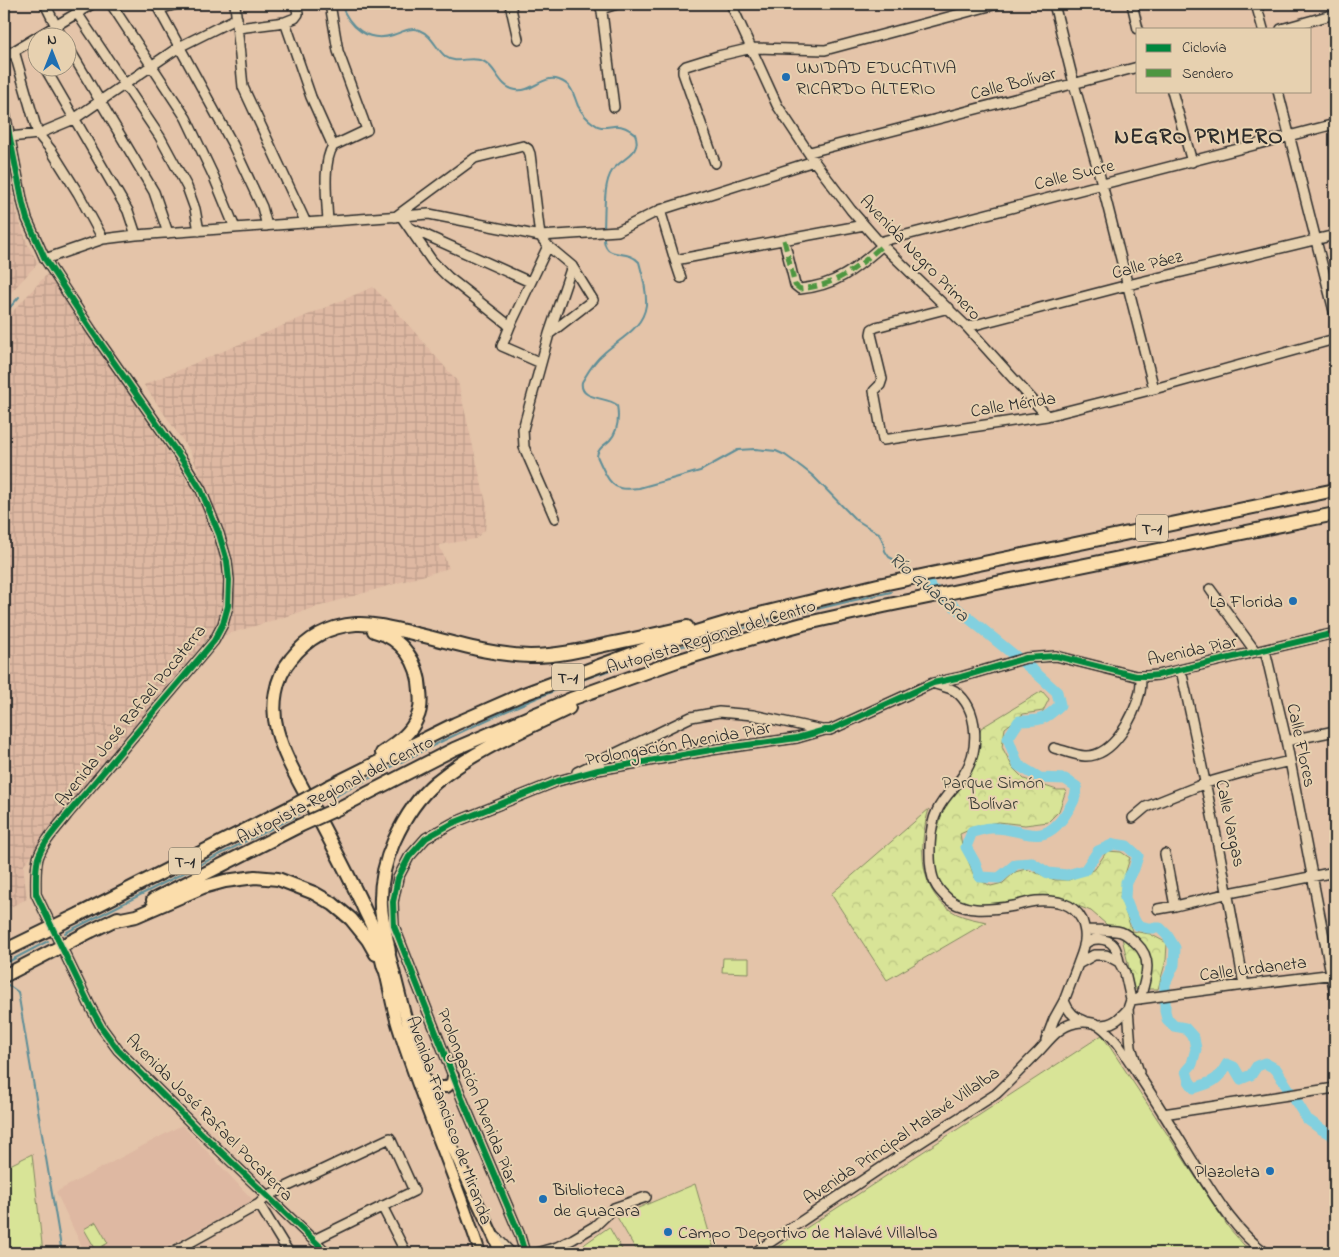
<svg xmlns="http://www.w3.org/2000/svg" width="1339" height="1257" viewBox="0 0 1339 1257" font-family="'Indie Flower',sans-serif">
<defs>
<pattern id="industrial-grid" width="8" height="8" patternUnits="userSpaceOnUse" patternTransform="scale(1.25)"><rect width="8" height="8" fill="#deb8a2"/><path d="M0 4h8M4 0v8" fill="none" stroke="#bf9e8c"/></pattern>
<pattern id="park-crowns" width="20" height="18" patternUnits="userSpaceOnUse" patternTransform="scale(1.25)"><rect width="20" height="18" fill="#d8e497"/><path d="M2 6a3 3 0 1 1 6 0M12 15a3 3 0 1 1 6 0" fill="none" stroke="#bac482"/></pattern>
</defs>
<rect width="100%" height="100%" fill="#e4c4a9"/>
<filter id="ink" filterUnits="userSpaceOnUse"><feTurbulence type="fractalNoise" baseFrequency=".02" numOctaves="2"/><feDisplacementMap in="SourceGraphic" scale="10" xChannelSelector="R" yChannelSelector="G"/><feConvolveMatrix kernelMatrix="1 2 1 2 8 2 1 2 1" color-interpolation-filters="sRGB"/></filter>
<g filter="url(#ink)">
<path fill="#deb8a2" d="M182 1125 253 1200 156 1253H85L56 1192Z"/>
<path fill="url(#industrial-grid)" d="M4 137 6 140 11 187 20 223 28 245 38 263 4 300Z
M48 273 198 497 217 538 224 563 225 583V606L220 620 213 632 119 744 24 865V875L27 899 4 910V321Z
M373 287 391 305 458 382 487 507 485 530 475 539 439 545 449 568 340 600 225 635 232 612 235 590 234 561 217 515 190 451 144 385Z"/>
<path fill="#d8e497" stroke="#828861" d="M723 958H749V973L722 972Z
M1102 1035 1229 1228 1244 1245 1255 1253H768Z
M32 1154 43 1253H4V1168Z
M695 1184 715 1253H643L635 1248 617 1217Z
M96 1222 108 1243 96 1250 84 1229Z
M609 1227 624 1253H572Z"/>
<path fill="url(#park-crowns)" stroke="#828861" d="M1042 691 1049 699 1043 711 1023 714 1005 728 1002 747 1013 768 1024 779 1057 790H1066L1059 811 1048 822 1025 825 999 822 980 825 960 834 962 845 975 878 991 886 1003 883 1015 872 1026 869 1055 880H1069L1095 869 1107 851 1121 852 1130 858 1123 881 1120 897 1132 931 1150 934 1167 943 1166 960 1158 989H1134L1122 938 1091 911 1060 899H1028L1000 904 975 905 954 899 934 877 935 839 942 813 949 797 968 774 981 728Z
M929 809C918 845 918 895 957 914 966 918 977 920 987 922L887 980 831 894Z"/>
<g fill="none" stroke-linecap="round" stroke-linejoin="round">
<path stroke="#5f8e97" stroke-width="2" d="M341 4C349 27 368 43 393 35 402 32 410 27 419 30 432 35 436 49 446 57 457 65 470 55 483 61 497 67 498 87 516 90 532 93 543 74 559 80 573 85 573 94 578 106 582 113 587 119 593 123 600 129 605 127 614 126 622 125 629 129 635 134 643 154 621 158 612 171 603 184 605 213 604 229
M604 234C602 263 626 247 639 262 643 276 647 291 646 305 643 329 619 339 603 354 594 361 588 372 582 382 579 401 607 396 617 405 619 417 618 431 610 440 604 446 598 448 597 456 600 463 603 469 606 475 614 490 623 490 639 488L700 471 738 450 755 449 776 451 785 455 803 468 813 476 855 519 879 534 883 541 885 551 889 557 906 566 913 572
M4 314 19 297
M924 581 928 585
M332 798C408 758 484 718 564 687 671 646 780 616 891 592
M65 933 300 814
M4 964 48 941
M4 982 18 992 62 1253"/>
<path stroke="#82d0df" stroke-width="11" d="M928 585 1035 672 1057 692 1060 705C1045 720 1039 721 1019 721L1008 738 1018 765 1040 778 1065 779 1077 787C1075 801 1072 804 1065 815 1041 851 1021 826 991 828 985 828 978 831 972 832L966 847 975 863 980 877 999 878 1016 864 1032 863 1048 873 1067 875 1085 870 1098 851 1114 844 1127 846 1138 856 1134 869 1126 882 1125 898 1130 911 1137 925 1148 928H1160L1167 935 1175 948 1174 965 1165 984V1011L1167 1019 1174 1026 1185 1028 1194 1038 1196 1049 1192 1064 1186 1071 1189 1081 1194 1088C1211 1083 1218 1081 1227 1064L1234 1067 1241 1079 1251 1075 1257 1066 1265 1063 1276 1069 1307 1119 1321 1129 1335 1137"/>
<g stroke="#2b2b2b" stroke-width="12">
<path id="minor" d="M45 4 62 38
M111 4 186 118 214 177 235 228
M156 4 233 145 262 207 267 226
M235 4 243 87 306 223
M510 4 518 39
M601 4 614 107
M731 4 777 105 814 161 851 210 879 242 967 327 1047 416
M1054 4 1074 84 1102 184 1154 389
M1132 4 1138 29
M1256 4 1263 29
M159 9 177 4
M601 9 617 4
M77 13 160 137 187 187 195 209 199 231
M285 22 311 97 333 146
M238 28 285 22 295 18 298 14 296 4
M1281 29 1335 14
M30 42 38 55
M68 47 154 192 168 233
M14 51 38 134 51 150 78 193 103 239
M4 57 92 4
M45 68 128 211 136 235
M1172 91 1192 162
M1278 91 1335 315
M4 108 23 204 27 219 45 259 92 331 185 464 201 490 219 534 227 561 229 580 228 606 223 624 214 641 67 815C57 828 43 842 38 858 35 870 36 882 36 894L91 1008 102 1028 118 1050 196 1128 327 1253
M10 137 38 134 74 119 179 47 237 18
M810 152 1138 67
M715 163 683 73V69L686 66 718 56 752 48 825 50 997 4
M660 210 675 260 864 225
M401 216 432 261 448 277 510 326 502 346 541 363
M395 217 475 158 523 146 528 149 530 154 540 236 548 246
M328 222C327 201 322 163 333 146L367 130 338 51 330 4
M410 228 530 282
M784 240 795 285 800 289C838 285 855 269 883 245
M879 242 1335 124
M45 259 103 239 136 235 429 214 540 236 618 231 660 210 814 161
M675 260 681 278
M949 308 876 327 872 329 871 334 882 379 880 385 874 391 883 440 1047 416 1154 389 1335 339
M510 326 548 246 572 266
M967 327 1128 285 1335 235
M549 334 593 300 572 266 549 334 523 429 524 447 555 518
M1210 589 1255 651
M1265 650 1285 735 1335 994
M1181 670C1204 774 1226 879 1244 985
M933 683C940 686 949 687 955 691 979 709 980 750 964 774 956 787 943 797 937 811 929 827 928 861 933 878 935 884 938 889 943 894 960 914 990 910 1014 906 1021 904 1029 902 1036 901 1055 900 1073 902 1082 920 1084 926 1086 932 1085 939 1085 947 1081 956 1078 964
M1286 741 1335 731
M1054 748C1062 750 1077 756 1085 756 1114 757 1134 716 1140 692 1141 687 1141 681 1141 676
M577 772 691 717 719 712 753 715 822 730
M1133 818 1146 807 1206 783 1248 771 1290 761
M1165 854 1175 906
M1158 909 1175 906 1229 893 1335 872
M1085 930C1096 931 1110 929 1121 932 1127 934 1132 939 1137 944 1154 960 1145 979 1140 999
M1084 945C1091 937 1107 937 1114 946 1117 950 1118 957 1119 962
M1131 1000 1244 985 1335 974
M1064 1001C1068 1011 1074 1018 1084 1021
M1099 1025C1113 1025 1119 1019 1128 1009
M1046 1040 1054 1019 1064 1001 1078 964 1094 955H1106L1119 962 1125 973 1131 1000 1128 1009 1131 1047 1139 1072
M1163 1114 1335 1088
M259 1204 289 1253
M382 1206 406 1253
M496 1237 511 1253
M171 1253 259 1204 267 1196 390 1138 414 1191 314 1240
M525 1253 519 1233 463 1101 394 926 393 902 398 878 409 857 426 838 453 823 558 781 598 770 711 750 797 738 825 730H830L933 683 961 677 1026 658 1056 656 1136 676H1147L1158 675 1335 633
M536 1253 557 1247 573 1239 595 1226 614 1208 646 1197
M754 1253 890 1162 996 1094C1010 1081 1023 1067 1037 1053 1048 1042 1058 1026 1075 1023 1083 1021 1094 1022 1100 1026 1116 1038 1127 1058 1138 1074 1158 1104 1176 1134 1195 1165 1215 1197 1234 1230 1266 1253"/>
</g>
<g stroke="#2b2b2b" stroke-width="14">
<path id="major" d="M389 952C399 989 407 1027 419 1063 441 1129 473 1191 501 1253
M384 968C389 987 392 1008 398 1027 422 1104 456 1177 480 1253
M426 1083 438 1087H447L452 1082 453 1076"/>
</g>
<g stroke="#2b2b2b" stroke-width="16">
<path id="highway" d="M374 631C402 638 419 662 420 691 421 699 421 710 417 718 411 733 395 745 382 753
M328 787 455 724 521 695 669 640 743 618 878 585 1335 490
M341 807 454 749 571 699 677 661 742 641 803 624 884 606 1335 514
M153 900 299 826
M80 914 289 808
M111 921 136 916 203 887 225 881 255 877 278 879 314 893 333 904 351 919 368 940 376 954
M91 931 118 918
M389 952C387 938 382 922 381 907 380 884 385 861 394 841 404 819 418 797 436 782 475 750 524 730 569 708
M384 968C381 957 379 945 376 935 372 924 366 914 362 904 346 870 329 838 312 806 299 781 284 757 277 730 271 706 275 678 291 659 307 638 330 626 356 624 373 623 391 628 408 632 448 641 489 655 530 656 557 656 583 650 609 644 635 639 661 633 687 627"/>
</g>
<use href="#minor" stroke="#e7d1b0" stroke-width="9"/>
<use href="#major" stroke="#fbddab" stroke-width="10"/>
<use href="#highway" stroke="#fbddab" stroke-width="12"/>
<g stroke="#2b2b2b" stroke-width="16" stroke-linecap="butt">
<path id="highway-bridge" d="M289 808 328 787
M299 826 341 807
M4 951 80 914
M4 976 91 931"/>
</g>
<use href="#highway-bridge" stroke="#fbddab" stroke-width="12"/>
<path stroke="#4d9640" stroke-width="5" stroke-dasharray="10 5" stroke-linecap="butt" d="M784 240 795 285 800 289C838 285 855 269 883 245"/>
<g stroke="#e7d1b0" stroke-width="9">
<path id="cycleway" d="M4 108 23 204 27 219 45 259 92 331 185 464 201 490 219 534 227 561 229 580 228 606 223 624 214 641 67 815C57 828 43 842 38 858 35 870 36 882 36 894L91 1008 102 1028 118 1050 196 1128 327 1253
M525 1253 519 1233 463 1101 394 926 393 902 398 878 409 857 426 838 453 823 558 781 598 770 711 750 797 738 825 730H830L933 683 961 677 1026 658 1056 656 1136 676H1147L1158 675 1335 633"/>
</g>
<use href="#cycleway" stroke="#00873e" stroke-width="6"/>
</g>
</g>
<g fill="#1f6fb2" stroke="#e7d1b0" stroke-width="2">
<circle cx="786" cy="77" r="5"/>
<circle cx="1293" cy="601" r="5"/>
<circle cx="1270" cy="1171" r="5"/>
<circle cx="543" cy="1199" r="5"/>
<circle cx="668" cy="1232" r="5"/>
</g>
<g text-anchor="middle" stroke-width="4" stroke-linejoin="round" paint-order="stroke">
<g fill="#e7d1b0" stroke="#635d53" stroke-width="1">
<rect x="1136" y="514.5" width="32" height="27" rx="4"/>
<rect x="552" y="663.5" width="32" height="27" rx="4"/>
<rect x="169" y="847.5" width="32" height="27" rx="4"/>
</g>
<g font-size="16" font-weight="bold" fill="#2b2b2b">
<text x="1152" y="534">T-1</text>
<text x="568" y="683">T-1</text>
<text x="185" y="867">T-1</text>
</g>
<g font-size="18" fill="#2b2b2b" stroke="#e7d1b0" text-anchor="start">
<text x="796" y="73">UNIDAD EDUCATIVA<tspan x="796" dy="21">RICARDO ALTERIO</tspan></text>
<text x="1283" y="607" text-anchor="end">La Florida</text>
<text x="1260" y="1177" text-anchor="end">Plazoleta</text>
<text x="553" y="1195">Biblioteca<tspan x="553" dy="21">de Guacara</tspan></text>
<text x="678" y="1238">Campo Deportivo de Malavé Villalba</text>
</g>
<g font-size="18" fill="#2b2b2b" stroke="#e7d1b0">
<text transform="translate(1013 83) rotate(-14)" y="6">Calle Bolívar</text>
<text transform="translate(1074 174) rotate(-14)" y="6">Calle Sucre</text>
<text transform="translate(921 257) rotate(46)" y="6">Avenida Negro Primero</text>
<text transform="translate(1147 264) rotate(-14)" y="6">Calle Páez</text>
<text transform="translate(1013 404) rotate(-9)" y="6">Calle Mérida</text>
<text transform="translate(711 636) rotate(-17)" y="6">Autopista Regional del Centro</text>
<text transform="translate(1192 650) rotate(-12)" y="6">Avenida Piar</text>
<text transform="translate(130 715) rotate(-51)" y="6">Avenida José Rafael Pocaterra</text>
<text transform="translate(678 743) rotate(-10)" y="6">Prolongación Avenida Piar</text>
<text transform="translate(1302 745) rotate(78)" y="6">Calle Flores</text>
<text transform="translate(335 789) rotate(-27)" y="6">Autopista Regional del Centro</text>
<text transform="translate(1231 823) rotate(78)" y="6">Calle Vargas</text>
<text transform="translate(1253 968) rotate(-7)" y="6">Calle Urdaneta</text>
<text transform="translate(478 1096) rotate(68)" y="6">Prolongación Avenida Piar</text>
<text transform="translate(210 1117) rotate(45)" y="6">Avenida José Rafael Pocaterra</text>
<text transform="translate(450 1120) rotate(70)" y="6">Avenida Francisco de Miranda</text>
<text transform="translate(901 1135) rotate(-34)" y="6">Avenida Principal Malavé Villalba</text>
</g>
<g font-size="18" fill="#3c3e36" stroke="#e7d1b0">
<text x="993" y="788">Parque Simón<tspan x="993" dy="21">Bolívar</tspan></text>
</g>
<g font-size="19" font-style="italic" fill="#384446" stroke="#e7d1b0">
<text transform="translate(930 586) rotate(40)" y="7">Río Guacara</text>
</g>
<g font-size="22" font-weight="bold" letter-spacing="1" fill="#2b2b2b" stroke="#e7d1b0">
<text x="1199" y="143">NEGRO PRIMERO</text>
</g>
</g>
<rect width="1339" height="1257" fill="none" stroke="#e7d1b0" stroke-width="20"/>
<rect x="10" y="10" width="1319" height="1237" fill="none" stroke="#2b2b2b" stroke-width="2" filter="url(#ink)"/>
<rect x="1136" y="28" width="175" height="65" fill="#e7d1b0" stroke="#9c8f7b"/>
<rect x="1146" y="44" width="25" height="8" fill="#00873e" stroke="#9c8f7b"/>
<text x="1182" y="52" font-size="15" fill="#2b2b2b">Ciclovía</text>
<rect x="1146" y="69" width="25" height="8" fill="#4d9640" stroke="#9c8f7b"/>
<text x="1182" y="78" font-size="15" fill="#2b2b2b">Sendero</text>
<g transform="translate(52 52)"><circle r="24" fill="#e7d1b0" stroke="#9c8f7b"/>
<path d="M0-4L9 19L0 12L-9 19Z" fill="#1f6fb2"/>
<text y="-8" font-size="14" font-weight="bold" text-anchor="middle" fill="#2b2b2b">N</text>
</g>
</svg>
